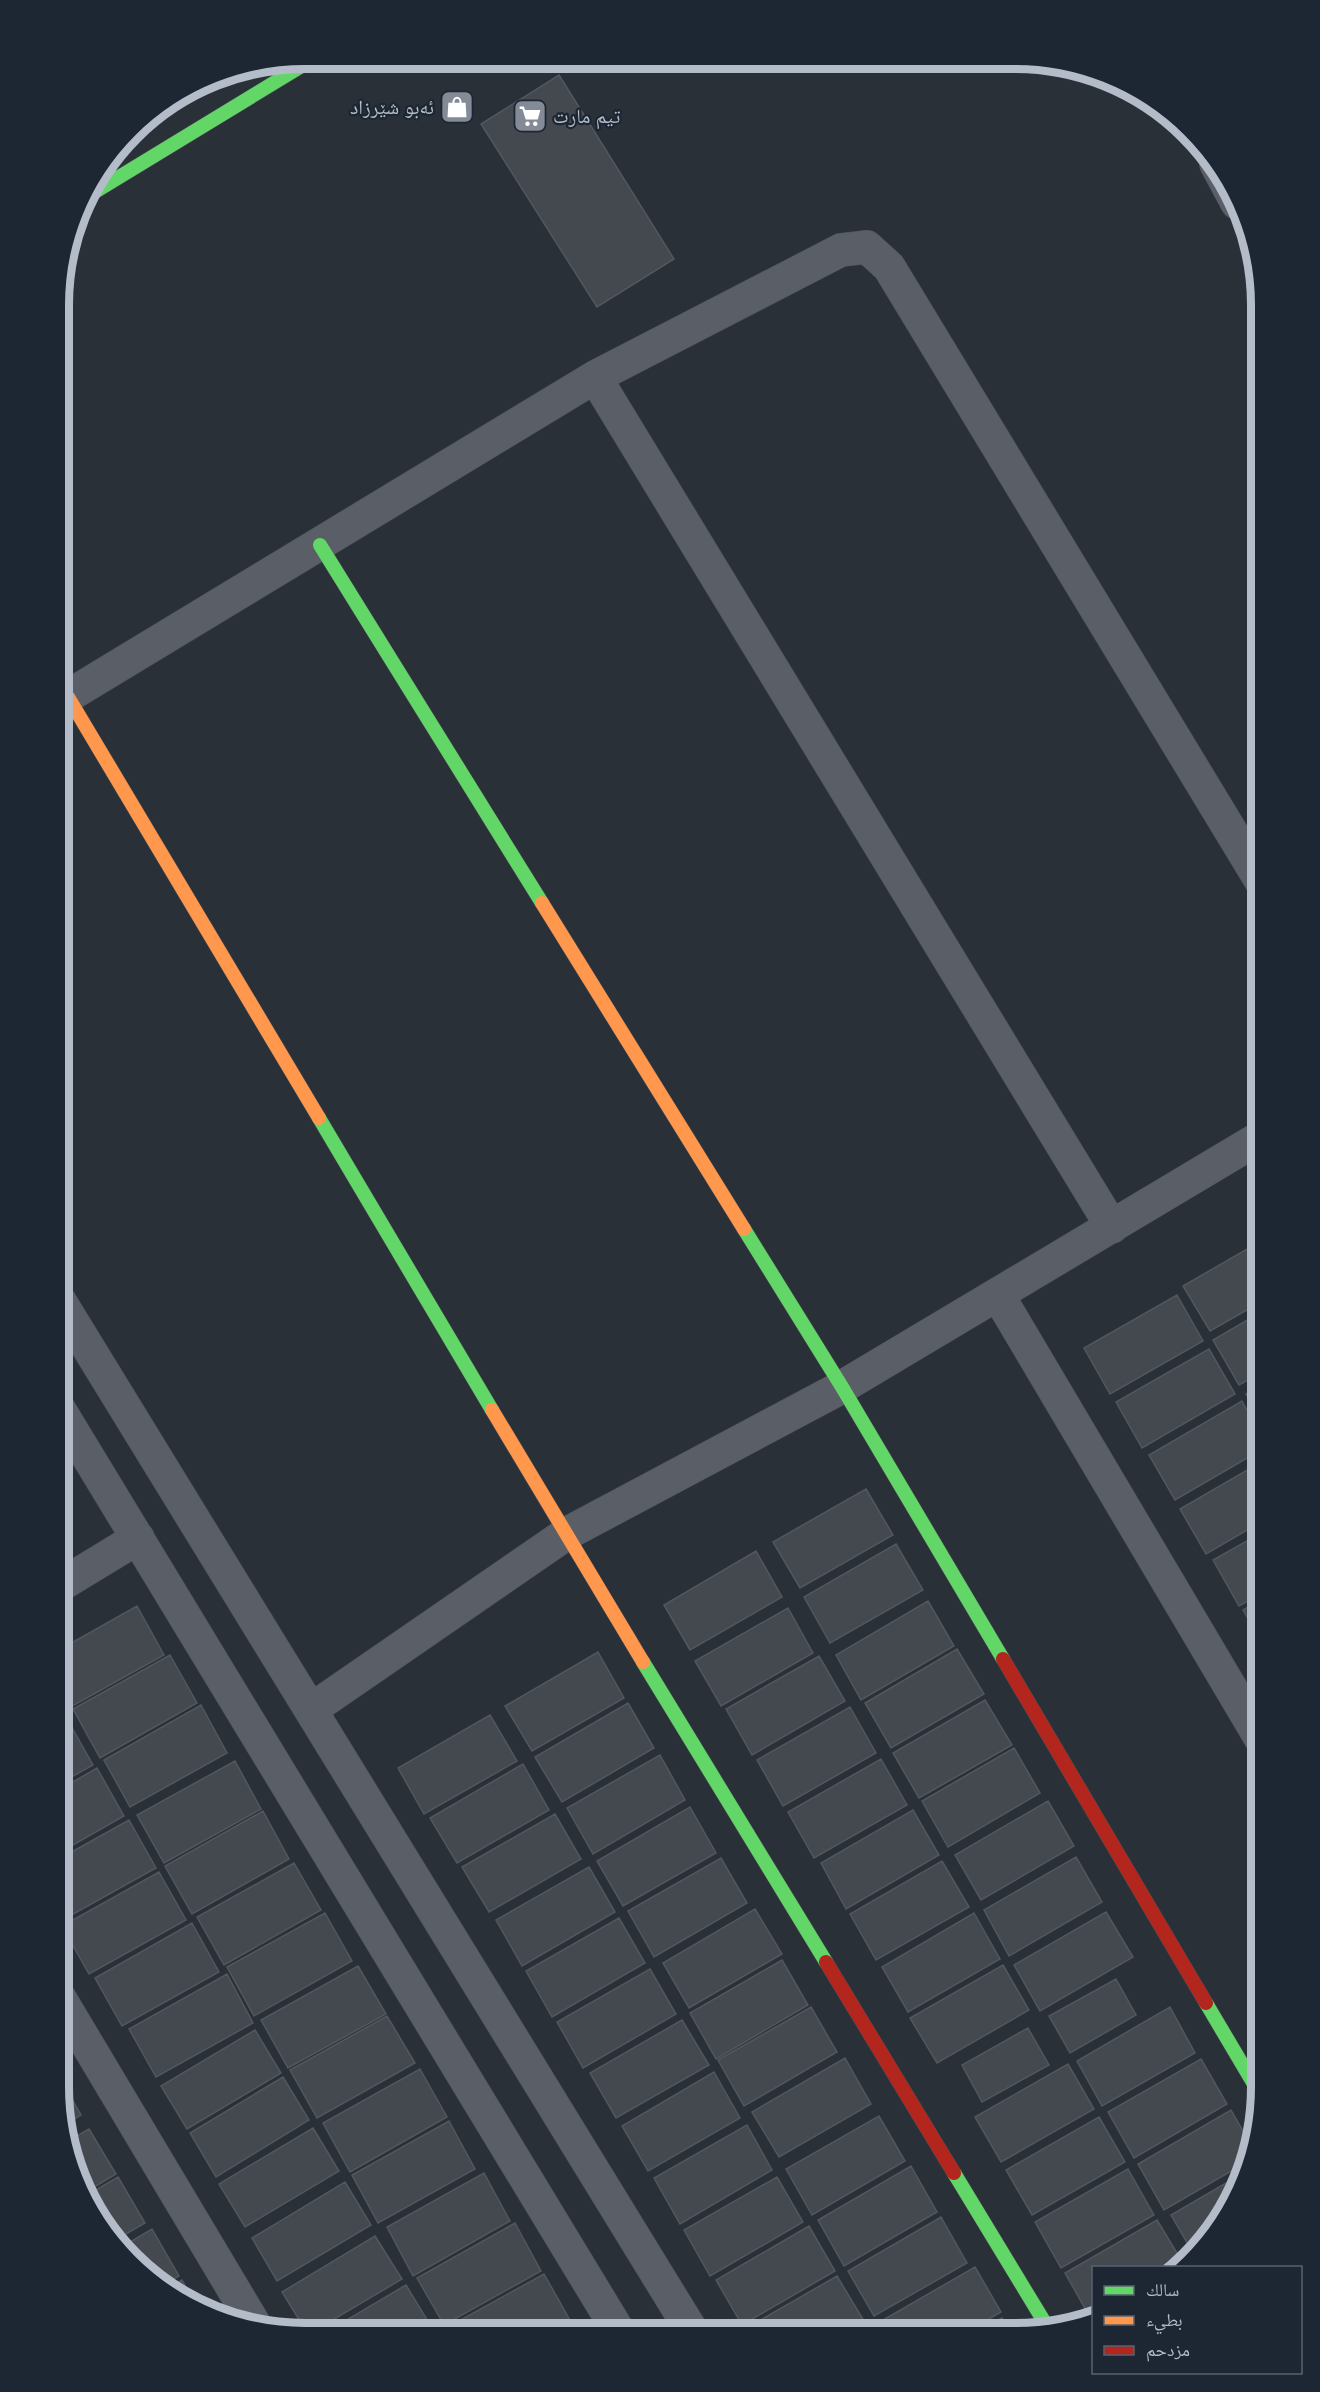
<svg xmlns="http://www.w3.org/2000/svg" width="1320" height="2392" viewBox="0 0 1320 2392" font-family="'DM Sans','Noto Naskh Arabic',sans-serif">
<rect width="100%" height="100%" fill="#2a3038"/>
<path fill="#444950" stroke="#52575f" stroke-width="1.5" d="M559 75 674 259 597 307 481 124Z
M1261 1241V1302L1210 1331 1183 1286Z
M1177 1295 1203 1341 1110 1394 1084 1348Z
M1261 1312V1373L1239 1385 1213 1340Z
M1209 1349 1235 1394 1142 1448 1116 1402Z
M1261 1386V1420L1246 1394Z
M1242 1401 1261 1436V1450L1175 1500 1149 1455Z
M1261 1462V1522L1206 1554 1180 1509Z
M866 1489 893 1535 800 1588 773 1542Z
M1261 1533V1594L1239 1606 1213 1560Z
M896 1544 923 1590 830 1643 804 1597Z
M756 1551 782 1597 690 1650 664 1605Z
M1261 1599V1641L1243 1610Z
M928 1601 954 1646 861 1700 836 1655Z
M137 1606 164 1655 67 1709 59 1695V1650Z
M788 1608 813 1653 721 1706 695 1661Z
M957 1649 984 1694 891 1748 865 1703Z
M598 1652 624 1698 532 1751 505 1706Z
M170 1655 197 1703 100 1758 73 1709Z
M819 1656 845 1701 752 1755 726 1709Z
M985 1700 1012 1745 919 1798 893 1753Z
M628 1703 654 1748 562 1802 535 1757Z
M201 1705 227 1753 130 1807 104 1760Z
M850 1707 876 1753 783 1806 757 1760Z
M490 1715 517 1761 424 1814 398 1768Z
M66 1717 93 1765 59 1784V1721Z
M1014 1748 1040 1793 948 1847 922 1801Z
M660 1755 685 1800 593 1854 567 1808Z
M881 1759 907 1805 814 1858 788 1812Z
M235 1761 261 1809 164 1863 137 1815Z
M523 1764 549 1810 457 1863 430 1818Z
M97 1768 124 1816 59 1853V1790Z
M1048 1801 1074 1846 981 1900 955 1855Z
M690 1807 716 1853 623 1906 597 1861Z
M913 1810 939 1855 846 1909 821 1863Z
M263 1811 289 1859 192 1914 165 1866Z
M555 1814 581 1859 489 1912 462 1867Z
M129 1820 156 1868 59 1922V1859Z
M1076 1857 1102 1902 1009 1956 984 1910Z
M721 1858 747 1903 654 1957 628 1911Z
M942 1861 969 1907 876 1960 850 1914Z
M294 1863 321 1910 224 1965 197 1917Z
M589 1867 615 1912 522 1966 496 1920Z
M159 1872 186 1920 89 1974 62 1926Z
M755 1909 782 1954 689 2008 663 1963Z
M1106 1912 1133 1957 1040 2011 1014 1965Z
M325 1913 352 1961 254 2016 227 1967Z
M974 1913 1000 1959 908 2012 882 1967Z
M619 1918 645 1963 552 2017 526 1971Z
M192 1923 219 1972 122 2026 95 1978Z
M782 1960 808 2005 716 2059 690 2013Z
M1003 1965 1029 2010 937 2063 910 2018Z
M358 1966 386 2014 288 2068 261 2020Z
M650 1969 676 2014 583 2068 557 2022Z
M227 1974 253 2023 156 2077 129 2029Z
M1116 1979 1136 2015 1070 2053 1049 2016Z
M811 2007 837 2052 744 2106 718 2060Z
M1170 2007 1195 2053 1102 2106 1077 2061Z
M387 2016 415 2063 317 2118 290 2070Z
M682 2020 709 2065 616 2118 590 2073Z
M1028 2028 1049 2065 982 2102 962 2065Z
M255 2030 281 2073 187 2129 161 2086Z
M845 2058 871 2104 779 2157 752 2112Z
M1201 2059 1227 2104 1134 2158 1108 2112Z
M1068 2064 1094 2109 1001 2162 975 2117Z
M420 2069 447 2117 350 2172 323 2123Z
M714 2072 740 2118 648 2171 622 2126Z
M59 2077 81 2115 65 2125 58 2087Z
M283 2077 309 2120 216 2177 190 2133Z
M1231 2110 1251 2145 1247 2162 1164 2210 1138 2164Z
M879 2116 905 2161 812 2215 786 2169Z
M1099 2117 1125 2162 1032 2215 1006 2170Z
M449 2121 475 2169 378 2223 352 2175Z
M747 2125 772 2170 680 2224 654 2178Z
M313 2128 339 2171 245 2227 219 2184Z
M89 2129 116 2174 86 2192 72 2166 68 2141Z
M911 2166 937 2212 844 2266 818 2220Z
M1128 2169 1154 2215 1061 2268 1035 2222Z
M1245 2172 1243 2181 1210 2237 1193 2253 1171 2215Z
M484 2173 510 2221 413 2276 387 2227Z
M118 2177 145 2223 114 2241 87 2195Z
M777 2177 803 2222 710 2276 684 2230Z
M345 2182 371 2225 277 2281 252 2238Z
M941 2217 967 2263 874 2316 848 2271Z
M1157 2220 1183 2263 1178 2268H1094V2318L1091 2319 1065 2273Z
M515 2223 541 2271 444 2325 417 2278Z
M809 2226 835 2271 742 2325 716 2280Z
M152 2229 179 2276 161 2286 120 2248Z
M375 2236 402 2279 314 2331H306L282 2292Z
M975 2267 1001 2312 965 2333H890L883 2320Z
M544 2274 571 2322 553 2332H448L446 2328Z
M837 2276 864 2321 844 2333H747L745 2329Z
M182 2280 197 2307 166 2289Z
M406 2285 432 2328 425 2332 328 2331Z
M1002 2318 1011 2333H975Z
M575 2323 580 2332H558Z"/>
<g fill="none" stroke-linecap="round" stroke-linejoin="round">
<g stroke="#484c53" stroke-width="34">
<path id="street" d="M1216 164 1237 203
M595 377 1112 1227
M60 701 595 377 841 250 867 247 889 267 1261 881
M998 1295 1261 1739
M59 1300 693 2333
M59 1409 619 2332
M59 1586 138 1538
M312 1709 566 1534 842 1387 1261 1137
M59 1997 256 2327"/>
</g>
<g stroke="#484c53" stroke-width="15">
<path id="fast" d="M83 199 313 59
M320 545 542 903
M319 1118 492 1410
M744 1229 842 1387 1003 1659
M643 1662 826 1962
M1206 2003 1261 2096
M954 2173 1048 2328"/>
</g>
<g stroke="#484c53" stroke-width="15">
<path id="slow" d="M68 697 319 1118
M542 903 744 1229
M492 1410 643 1662"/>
</g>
<g stroke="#484c53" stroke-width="15">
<path id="jam" d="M1003 1659 1206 2003
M826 1962 954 2173"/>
</g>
<use href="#street" stroke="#5a5e66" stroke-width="33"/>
<use href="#fast" stroke="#63d668" stroke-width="14"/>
<use href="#slow" stroke="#ff974d" stroke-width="14"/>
<use href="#jam" stroke="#b3261e" stroke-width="14"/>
</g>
<defs>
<g id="shop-square" transform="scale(1.725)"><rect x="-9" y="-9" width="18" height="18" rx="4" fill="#848b96" stroke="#1d2633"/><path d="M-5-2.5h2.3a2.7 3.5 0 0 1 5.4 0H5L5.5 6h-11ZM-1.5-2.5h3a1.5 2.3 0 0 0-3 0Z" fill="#fff"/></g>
<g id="supermarket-square" transform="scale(1.725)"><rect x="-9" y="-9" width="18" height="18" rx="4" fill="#848b96" stroke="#1d2633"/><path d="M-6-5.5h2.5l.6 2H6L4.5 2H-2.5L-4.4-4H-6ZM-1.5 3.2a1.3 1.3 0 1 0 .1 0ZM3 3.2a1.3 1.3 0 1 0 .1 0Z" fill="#fff"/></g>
</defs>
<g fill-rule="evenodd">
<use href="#shop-square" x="457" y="107"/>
<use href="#supermarket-square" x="530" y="116"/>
</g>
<g text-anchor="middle" stroke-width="4.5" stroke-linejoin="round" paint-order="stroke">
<g font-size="20" fill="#b4bcc9" stroke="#1d2633" text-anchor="end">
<text x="434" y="114">ئەبو شێرزاد</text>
<text x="553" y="123" text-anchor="start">تيم مارت</text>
</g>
</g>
<path d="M0 0H1320V2392H0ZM305 69H1015A236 236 0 0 1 1251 305V2087A236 236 0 0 1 1015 2323H305A236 236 0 0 1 69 2087V305A236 236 0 0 1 305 69Z" fill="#1d2633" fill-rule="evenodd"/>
<path fill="none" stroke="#b4bcc9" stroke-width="8" d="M305 69H1015A236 236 0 0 1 1251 305V2087A236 236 0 0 1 1015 2323H305A236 236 0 0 1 69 2087V305A236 236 0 0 1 305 69Z"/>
<rect x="1092" y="2266" width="210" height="108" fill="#1d2633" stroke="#59626f" stroke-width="1.5"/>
<rect x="1104" y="2286" width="30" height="9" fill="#63d668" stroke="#59626f" stroke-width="1.5"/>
<text x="1146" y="2296" font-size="18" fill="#b4bcc9">سالك</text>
<rect x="1104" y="2316" width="30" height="9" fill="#ff974d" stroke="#59626f" stroke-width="1.5"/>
<text x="1146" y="2326" font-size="18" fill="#b4bcc9">بطيء</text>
<rect x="1104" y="2346" width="30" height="9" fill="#b3261e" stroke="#59626f" stroke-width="1.5"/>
<text x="1146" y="2356" font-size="18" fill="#b4bcc9">مزدحم</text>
</svg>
